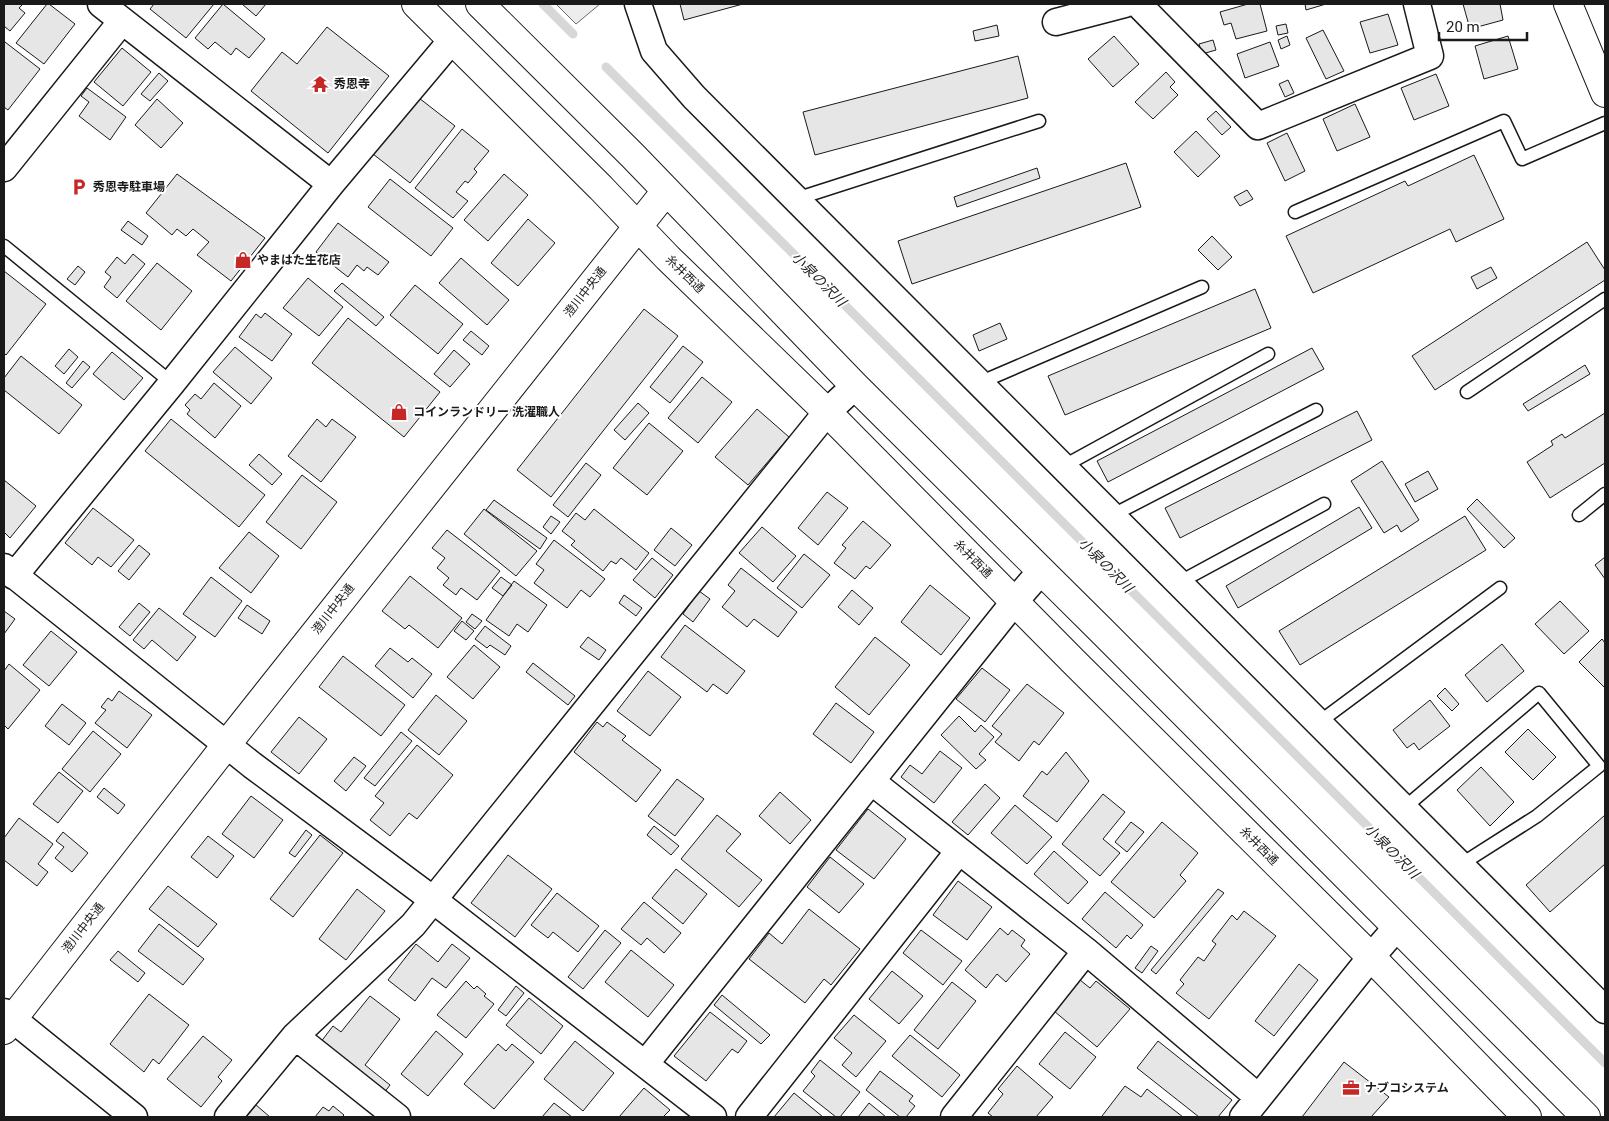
<svg xmlns="http://www.w3.org/2000/svg" width="1609" height="1121" viewBox="0 0 1609 1121" font-family="Roboto,'Noto Sans JP',sans-serif">
<rect width="100%" height="100%" fill="#fff"/>
<path fill="#ededed" stroke="#6a6a6a" d="M556 4H600L576 24Z"/>
<g fill="none" stroke-linecap="round" stroke-linejoin="round">
<path stroke="#d7d7d7" stroke-width="9" d="M543 4 573 34
M606 67 1605 1063"/>
</g>
<path fill="#e6e6e6" stroke="#1a1a1a" d="M4 4H23L19 8 25 13 10 31 4 26Z
M47 4H49L75 24 44 64 16 43Z
M154 4H214L186 38 150 9Z
M223 4 265 39 249 58 236 48 231 55 215 42 208 49 195 38Z
M242 4H266L256 16Z
M680 4H743L684 20Z
M1248 4H1260L1267 31 1236 39 1231 23 1224 25 1220 12Z
M1305 4H1326L1306 10Z
M1463 4H1500L1503 20 1470 29Z
M1388 14 1398 45 1370 53 1360 22Z
M1286 24 1288 33 1278 35 1276 26Z
M997 25 999 36 975 41 973 31Z
M327 27 389 76 328 153 251 91 282 52 297 64Z
M1323 30 1344 71 1326 79 1306 38Z
M1114 36 1139 64 1113 87 1088 59Z
M1287 36 1290 45 1281 49 1278 40Z
M1508 36 1518 69 1484 79 1475 46Z
M1213 40 1216 50 1202 54 1199 44Z
M5 42 40 69 8 110 4 107V44Z
M1270 42 1279 66 1245 78 1237 54Z
M122 48 151 72 123 106 94 82Z
M1018 56 1028 98 815 155 803 112Z
M1166 72 1175 82 1170 87 1178 95 1153 119 1135 102Z
M159 73 168 81 150 101 141 94Z
M1436 74 1449 106 1414 120 1401 88Z
M1288 80 1294 93 1285 97 1279 84Z
M87 88 126 117 110 140 79 116 89 102 81 96Z
M419 98 455 126 410 183 373 154Z
M157 99 183 123 161 148 135 125Z
M1355 104 1370 137 1337 151 1323 119Z
M1216 111 1231 127 1222 135 1207 119Z
M462 129 489 151 474 169 477 172 468 183 465 181 456 192 468 201 453 218 415 188Z
M1196 131 1220 156 1198 177 1174 152Z
M1287 133 1305 171 1285 181 1267 143Z
M1474 155 1504 219 1456 242 1450 229 1313 293 1286 236 1405 181 1408 186Z
M1126 163 1141 207 912 284 898 241Z
M1037 168 1040 178 957 207 954 197Z
M177 174 265 238 231 281 197 255 209 242 193 229 186 236 177 229 172 235 146 213Z
M504 174 528 195 488 241 464 220Z
M390 179 453 228 431 256 368 207Z
M1247 190 1253 199 1240 206 1234 197Z
M528 219 555 243 518 286 491 263Z
M128 221 148 236 142 245 121 230Z
M338 223 389 262 378 275 367 267 364 271 357 265 348 277 316 252Z
M1212 236 1232 257 1218 270 1198 250Z
M1587 242 1605 270V280L1435 390 1412 356Z
M133 254 145 264 117 298 104 287 111 277 105 272 117 257 125 264Z
M461 258 509 300 487 325 439 283Z
M157 263 192 291 161 330 126 301Z
M78 266 85 272 75 285 67 279Z
M1491 267 1497 278 1477 289 1471 277Z
M4 271 46 304 6 355 4 353Z
M308 278 343 307 319 336 283 308Z
M342 283 384 317 376 326 334 291Z
M415 285 463 324 438 354 390 315Z
M1255 289 1271 328 1065 415 1048 376Z
M644 309 678 336 551 497 517 470Z
M265 313 292 334 272 361 239 337 256 314 261 318Z
M348 318 440 392 404 437 312 363Z
M1000 323 1007 339 979 351 973 335Z
M471 331 489 346 482 355 463 340Z
M683 346 703 362 670 403 650 387Z
M235 347 272 378 251 404 213 372Z
M1312 348 1324 369 1108 482 1097 461Z
M69 349 78 357 64 374 55 366Z
M454 350 470 364 450 387 434 374Z
M112 352 143 378 124 400 93 374Z
M21 356 82 405 59 434 4 390V378Z
M83 361 90 367 72 388 66 383Z
M1585 365 1590 374 1528 411 1523 404Z
M702 377 732 402 698 443 668 418Z
M214 383 241 406 215 438 187 414 190 410 185 405 195 394 201 399Z
M638 403 649 413 625 440 614 430Z
M757 409 789 437 748 485 715 457Z
M1357 411 1372 440 1180 538 1165 508Z
M1605 413V463L1550 498 1527 462 1553 445 1551 441 1562 434 1565 438Z
M171 419 265 495 239 527 145 451Z
M317 419 326 427 332 419 356 437 321 482 288 456Z
M649 423 683 451 647 495 613 468Z
M259 454 282 474 272 485 249 465Z
M1382 461 1419 520 1401 532 1397 525 1384 533 1351 481Z
M586 463 601 475 568 517 553 505Z
M1428 471 1438 489 1415 502 1405 484Z
M302 475 337 502 301 549 266 522Z
M4 480 36 506 10 538 4 532Z
M827 492 848 508 818 545 798 528Z
M1477 499 1515 538 1504 548 1467 509Z
M494 500 547 538 540 549 486 510Z
M1359 507 1372 528 1238 608 1226 586Z
M93 508 134 540 111 567 98 557 92 565 65 543Z
M484 509 537 551 516 576 464 534Z
M594 509 649 553 636 570 621 558 616 564 611 561 603 571 571 545 575 541 562 531 576 513 585 520Z
M551 516 560 522 551 534 543 527Z
M1465 516 1486 550 1300 665 1279 631Z
M863 521 891 545 870 569 866 566 855 579 834 563 846 548 842 545Z
M762 527 796 556 773 582 739 553Z
M671 528 692 545 675 566 654 550Z
M447 530 500 571 477 600 461 588 456 595 443 585 449 578 437 568 445 558 432 548Z
M249 532 279 556 251 593 219 568Z
M554 540 605 579 590 597 581 590 567 608 534 583 544 570 536 564Z
M139 545 150 554 129 580 118 571Z
M804 554 830 575 802 608 777 588Z
M1605 557V579L1595 565Z
M652 558 673 575 655 598 633 580Z
M741 568 797 612 778 637 754 619 747 627 722 607 735 591 728 585Z
M410 576 462 618 438 648 409 625 405 629 382 611Z
M211 577 242 601 215 637 183 614Z
M501 577 512 585 503 596 492 588Z
M514 581 547 605 528 632 517 624 509 636 486 620Z
M930 585 970 618 941 655 901 622Z
M852 590 873 608 859 625 838 607Z
M699 591 710 599 693 622 683 614Z
M624 595 642 608 636 616 619 603Z
M1560 601 1589 631 1564 654 1535 624Z
M139 603 150 612 130 636 119 627Z
M247 605 270 621 262 634 238 618Z
M159 608 196 637 177 661 152 640 144 649 133 640Z
M4 611 15 619 4 634Z
M472 614 482 621 475 629 466 622Z
M462 621 474 631 466 640 454 631Z
M685 625 745 671 727 694 713 684 707 692 661 657Z
M485 626 511 646 505 655 490 645 487 648 475 639Z
M51 631 77 652 49 686 23 665Z
M588 637 606 650 599 660 580 647Z
M875 637 910 665 869 715 835 687Z
M1602 639 1605 643V688L1579 662Z
M1502 644 1524 671 1487 702 1465 675Z
M474 645 500 667 473 699 447 677Z
M390 648 408 662 412 658 432 674 413 698 375 666Z
M343 656 405 705 381 736 319 687Z
M533 663 575 696 568 705 526 672Z
M9 664 40 690 8 729 4 725V671Z
M982 668 1010 690 985 722 956 699Z
M648 671 681 697 650 736 617 711Z
M1027 684 1064 713 1039 745 1034 741 1019 761 995 742 1002 734 992 726Z
M1445 688 1459 704 1452 711 1437 696Z
M119 691 152 715 127 748 95 723 106 710 101 707 108 698 112 701Z
M436 695 467 721 439 755 408 730Z
M1430 700 1450 726 1419 750 1414 743 1407 748 1393 730Z
M836 703 874 732 851 763 813 734Z
M62 704 86 723 69 745 45 726Z
M959 716 975 732 981 725 994 737 979 754 986 760 976 769 941 735Z
M299 717 327 739 299 774 271 752Z
M597 722 603 727 607 722 626 736 622 740 661 770 636 802 574 752Z
M1528 729 1556 757 1533 780 1505 752Z
M93 731 121 754 90 792 62 769Z
M401 732 412 741 375 786 364 778Z
M417 745 453 775 417 819 409 813 390 836 370 820 384 803 375 796Z
M940 751 962 768 934 803 901 777 910 765 922 774Z
M1066 752 1089 781 1057 822 1023 796 1042 771 1047 775Z
M354 757 366 766 346 791 334 781Z
M1481 767 1514 802 1490 826 1457 790Z
M59 772 83 791 58 823 33 804Z
M677 779 704 799 675 836 648 816Z
M985 784 1000 798 968 835 952 822Z
M104 788 125 805 118 814 97 797Z
M780 792 811 820 790 844 759 816Z
M1103 794 1125 812 1103 839 1120 853 1100 876 1062 844Z
M251 796 283 820 254 858 222 834Z
M1015 805 1052 837 1027 864 991 833Z
M868 809 906 839 874 879 836 850Z
M717 815 741 834 726 851 762 880 739 907 681 859Z
M1605 815V864L1550 912 1526 885Z
M19 818 53 844 38 864 48 872 37 886 4 860V838Z
M1131 822 1144 832 1127 852 1115 842Z
M1162 822 1198 853 1180 875 1186 881 1154 918 1111 882Z
M654 826 679 846 671 855 647 835Z
M306 830 312 835 295 857 289 853Z
M63 832 88 853 72 872 55 858 64 847 56 841Z
M320 835 343 853 293 917 270 899Z
M208 836 234 856 217 878 191 857Z
M1054 851 1088 882 1068 904 1034 874Z
M508 855 552 889 515 937 471 903Z
M830 857 864 884 839 913 807 887Z
M676 869 707 894 683 924 652 898Z
M958 881 992 907 967 940 933 915Z
M168 886 217 924 198 947 149 909Z
M357 889 385 911 346 960 319 939Z
M1218 889 1224 893 1156 974 1151 970Z
M1105 892 1143 925 1131 939 1127 935 1116 948 1082 919Z
M557 893 599 926 578 952 553 932 548 938 531 925Z
M644 902 681 933 664 953 647 938 641 945 621 929Z
M809 909 860 949 831 985 824 979 805 1003 749 959 769 933 782 944Z
M1244 911 1276 936 1209 1019 1176 993 1184 984 1180 980 1198 957 1204 961 1216 944 1212 941 1232 915 1237 920Z
M159 924 204 959 183 985 138 951Z
M1000 928 1008 935 1012 930 1025 940 1021 946 1030 954 1006 982 997 974 986 988 965 970Z
M605 930 621 943 583 989 568 977Z
M921 930 962 961 943 985 903 953Z
M416 944 438 962 452 944 470 958 446 988 432 978 415 1001 388 980Z
M1151 946 1158 951 1142 973 1135 968Z
M631 950 674 985 648 1017 605 982Z
M118 951 145 973 138 982 110 960Z
M1299 964 1318 980 1274 1036 1255 1021Z
M892 971 923 996 899 1024 869 999Z
M1080 980 1090 988 1096 981 1130 1009 1097 1047 1054 1011Z
M466 981 474 989 477 986 486 994 484 996 494 1004 466 1038 437 1015Z
M952 982 976 1001 938 1049 914 1030Z
M516 986 524 993 506 1016 498 1010Z
M149 994 189 1025 159 1064 153 1059 144 1072 110 1044Z
M722 995 770 1035 761 1044 714 1005Z
M370 996 400 1019 365 1065 390 1085 384 1093 320 1043 333 1026 341 1032Z
M529 998 563 1026 541 1054 506 1025Z
M710 1012 747 1041 738 1053 732 1049 706 1081 674 1056Z
M854 1015 886 1041 856 1077 842 1065 852 1053 834 1038Z
M436 1031 463 1054 428 1096 401 1074Z
M1065 1032 1096 1057 1070 1089 1039 1064Z
M910 1035 960 1075 942 1097 892 1056Z
M203 1036 232 1060 218 1077 222 1081 201 1107 167 1079Z
M575 1041 614 1073 583 1111 544 1079Z
M1158 1041 1232 1100 1218 1117H1199L1137 1068Z
M498 1044 506 1051 512 1044 534 1062 494 1109 464 1084Z
M820 1060 860 1092 840 1117H836L803 1091 815 1076 811 1072Z
M1344 1062 1389 1097 1371 1117H1302Z
M1017 1066 1053 1097 1036 1117H993L988 1113 1003 1094 998 1089Z
M880 1071 913 1096 909 1101 915 1106 906 1117H900L866 1090Z
M1125 1086 1141 1097 1147 1089 1183 1117H1104L1102 1116Z
M644 1088 670 1110 663 1117H619Z
M794 1093 823 1117H774Z
M554 1103 572 1117H542Z
M869 1103 886 1117H858Z
M256 1105 270 1117H246Z
M333 1106 344 1115 342 1117H315L323 1107 329 1111Z"/>
<g fill="none" stroke-linecap="round" stroke-linejoin="round">
<g stroke="#1a1a1a" stroke-width="15">
<path id="lane" d="M796 199 1039 121
M1295 212 1504 121 1522 159 1605 123
M4 246 172 383
M979 383 1202 287
M1467 392 1605 299
M1062 467 1268 354
M1579 515 1605 494
M1111 516 1316 410
M1178 583 1324 504
M1318 723 1500 588
M1403 809 1539 693 1599 766 1537 816 1460 865"/>
</g>
<g stroke="#1a1a1a" stroke-width="29">
<path id="street" d="M101 4 331 184
M638 4 654 51 694 97 1605 1010
M1138 4 1258 126 1430 56 1417 4
M1056 22 1125 4
M4 168 122 21
M4 567 252 765 432 899 713 1117
M14 576 172 383 331 184 452 40
M871 781 1086 951 1258 1097
M4 1012 134 1117
M295 1036 397 1117
M646 1063 1015 601 1041 571
M228 1117 295 1036 413 925 827 412 855 386
M749 1117 959 851
M954 1117 1086 951
M1243 1117 1371 957 1397 927"/>
</g>
<g stroke="#1a1a1a" stroke-width="30">
<path id="secondary" d="M416 4 601 188 668 258 827 412 1074 662 1371 957 1527 1117
M480 4 633 156 855 386 1102 631 1586 1117
M1568 4 1605 93
M4 1030 227 744 666 191"/>
</g>
<use href="#lane" stroke="#fff" stroke-width="12"/>
<use href="#street" stroke="#fff" stroke-width="26"/>
<use href="#secondary" stroke="#fff" stroke-width="28"/>
</g>
<defs>
<g id="temple-bare" transform="scale(1.35)"><path d="M0-6L5-2H3V0L6.5 2.5H4V6H1.5V3h-3V6H-4V2.5H-6.5L-3 0V-2H-5Z" fill="#c62828" stroke="#fff" stroke-width="2.5" paint-order="stroke"/></g>
<g id="parking-bare" transform="scale(1.35)"><path d="M-3.5-5.5H1a3.5 3.5 0 0 1 0 7H-1V5.5H-3.5ZM-1-3.4V-.6H.8a1.4 1.4 0 0 0 0-2.8Z" fill="#c62828" stroke="#fff" stroke-width="2.5" paint-order="stroke"/></g>
<g id="shop-bare" transform="scale(1.35)"><path d="M-5-2.5h2.3a2.7 3.5 0 0 1 5.4 0H5L5.5 6h-11ZM-1.5-2.5h3a1.5 2.3 0 0 0-3 0Z" fill="#c62828" stroke="#fff" stroke-width="2.5" paint-order="stroke"/></g>
<g id="office-bare" transform="scale(1.35)"><path d="M-6-3h4V-5.5h4V-3h4V5H-6ZM-1-4.5V-3h2v-1.5ZM-6 0V1H6V0Z" fill="#c62828" stroke="#fff" stroke-width="2.5" paint-order="stroke"/></g>
</defs>
<g fill-rule="evenodd">
<use href="#temple-bare" x="320" y="84"/>
<use href="#parking-bare" x="79" y="187"/>
<use href="#shop-bare" x="243" y="260"/>
<use href="#shop-bare" x="399" y="412"/>
<use href="#office-bare" x="1351" y="1088"/>
</g>
<g text-anchor="middle" stroke-width="4" stroke-linejoin="round" paint-order="stroke">
<g font-size="12" font-weight="bold" fill="#1a1a1a" stroke="#fff" text-anchor="start">
<text x="334" y="88">秀恩寺</text>
<text x="93" y="191">秀恩寺駐車場</text>
<text x="257" y="264">やまはた生花店</text>
<text x="413" y="416">コインランドリー 洗濯職人</text>
<text x="1365" y="1092">ナブコシステム</text>
</g>
<g font-size="12" fill="#1a1a1a" stroke="#fff">
<text transform="translate(685 274) rotate(44)" y="4">糸井西通</text>
<text transform="translate(585 292) rotate(-52)" y="4">澄川中央通</text>
<text transform="translate(973 559) rotate(45)" y="4">糸井西通</text>
<text transform="translate(333 609) rotate(-52)" y="4">澄川中央通</text>
<text transform="translate(1259 846) rotate(45)" y="4">糸井西通</text>
<text transform="translate(83 928) rotate(-52)" y="4">澄川中央通</text>
</g>
<g font-size="14" font-style="italic" fill="#1a1a1a" stroke="#fff">
<text transform="translate(819 279) rotate(45)" y="5">小泉の沢川</text>
<text transform="translate(1106 565) rotate(45)" y="5">小泉の沢川</text>
<text transform="translate(1392 851) rotate(45)" y="5">小泉の沢川</text>
</g>
</g>
<rect width="1609" height="1121" fill="none" stroke="#1a1a1a" stroke-width="10"/>
<path d="M1439 32v8h88v-8" fill="none" stroke="#1a1a1a" stroke-width="2.5"/>
<text x="1446" y="32" font-size="15" fill="#1a1a1a" stroke="#ffffff" stroke-width="4" paint-order="stroke">20 m</text>
</svg>
